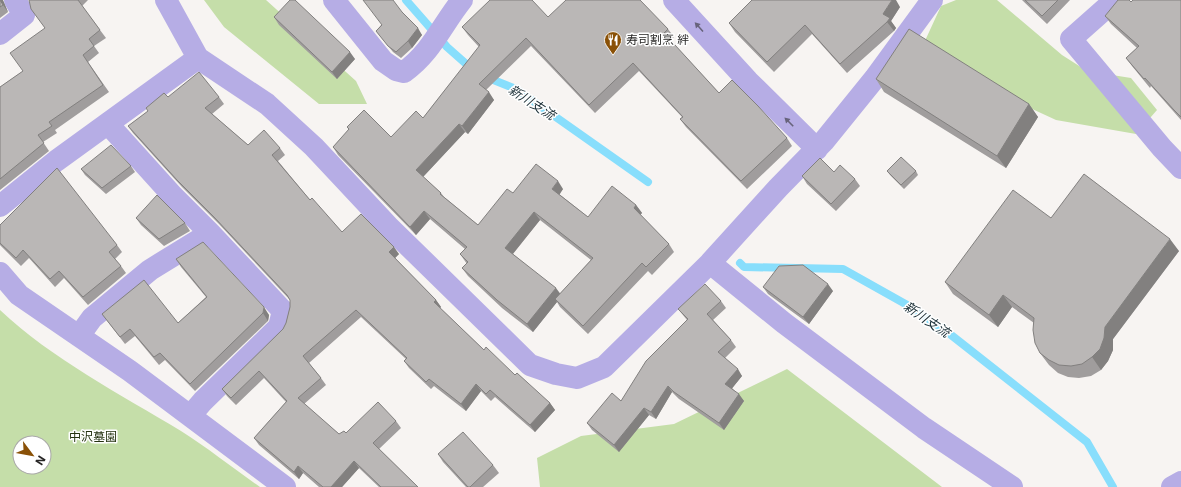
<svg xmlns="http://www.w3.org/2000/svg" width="1181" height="487" viewBox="0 0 1181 487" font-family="Inter,'Noto Sans JP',sans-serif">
<rect width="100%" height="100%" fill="#f7f4f2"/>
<path fill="#c5dea9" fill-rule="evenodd" d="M204 0H266L356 81 367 104H319L224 27Z
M956 0H997L1062 55 1087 71 1131 78 1157 110 1136 134 1056 120 963 77 924 43 941 6Z
M0 310C52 359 120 394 181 431 208 448 234 469 260 487H0ZM20 443H44V467H20Z
M787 369 942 487H540L537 458 581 436 674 424Z"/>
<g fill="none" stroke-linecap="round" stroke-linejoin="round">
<path stroke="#88defc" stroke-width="8" d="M406 0 447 47 473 70
M486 77 516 89 648 182
M740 263 744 267 843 269 909 306 946 331 1087 442 1113 487"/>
<path stroke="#b6ade5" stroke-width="22" d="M166 0 198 58 267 104 314 147 388 226 530 365 556 374 577 378 604 367 710 263 778 188 824 141 875 78 932 0
M334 0 383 61 396 70 404 72C431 53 442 25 462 0
M674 0 748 81 817 149
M1115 0 1071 39 1162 148 1181 168
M0 34 24 15 15 0
M108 124 173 196 210 233 283 311 279 327 203 401 190 416
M0 206 56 161 198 58
M710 263 784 323 924 428 1012 487
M0 273 19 295 130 371 285 487
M79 336 92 318 150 270 210 233
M1172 487 1181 482"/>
</g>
<path fill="#a09d9d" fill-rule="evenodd" d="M0 0 3 1 8 12 0 18Z
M29 0H88L82 6 106 38 94 46 99 53 88 62 109 92 55 130 57 133 43 142 49 151 0 190V87L23 71 45 28Z
M1022 0H1070L1047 24Z
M1181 0V120L1151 86 1150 88 1132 66 1126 58 1137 48 1111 24 1105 16 1131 2Z
M900 7 891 21 896 28 894 31 847 73 812 34 774 72 735 32 729 23Z
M402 12 422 35 412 48 401 58 393 52 376 31 381 25Z
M274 17 355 59 337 79 279 25Z
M548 17 668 29 674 37 670 40 719 93 787 138 792 146 747 189 686 127 680 119 682 117 639 71 595 113 531 46 486 90 494 100 468 134 465 132 423 177 441 193 444 197 478 225 513 193 563 189 559 194 588 217 636 205 642 213 640 215 669 244 674 252 652 275 648 271 588 334 560 307 557 302 533 332 502 308 468 276 462 268 467 264 460 254 465 249 430 219 416 235 338 155 333 147 349 130 347 127 391 137 423 118 479 47 468 35 462 27ZM540 220 591 260 560 294 513 254Z
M876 79 1029 104 1038 117 1006 168 884 92Z
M168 97H219L224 104 212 114 248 145 280 148 285 155 278 161 310 200 342 232 399 254 395 258 436 300 441 307 440 308 484 350 550 403 555 410 535 432 495 397 491 401 481 391 466 411 434 386 431 389 409 368 404 361 406 359 361 317 309 363 321 378 326 385 304 404 339 434 346 433 396 421 401 428 379 449 418 487H379L359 468 342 487H319L303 473 299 479 259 445 254 438 286 402 264 378 236 405 227 396 222 389 283 329 286 323 290 307V300L219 224 182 187 133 133 128 126Z
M131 166 135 172 106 194 85 175 81 169Z
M887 171H916L918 175 904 189 890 175Z
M802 176 855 179 860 186 836 211 807 184Z
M136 218 185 223 190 231 164 246 141 225Z
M1051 218 1179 251 1113 339V350L1108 361 1101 370 1091 376 1079 378 1068 377 1058 373 1049 365 1040 353 1034 323 1012 307 998 327 953 294 945 282Z
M0 225 117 245 122 252 115 259 121 266 126 273 88 305 64 278 55 287 29 258 21 266 0 245Z
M176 259 269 315 268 321 195 391 165 360 159 365 135 336 125 344 102 314 178 323 206 297 181 267Z
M763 287 833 291 809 324 768 294Z
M721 301 726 308 713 320 731 340 736 347 725 358 742 376 732 388 744 401 724 430 679 399 672 392 656 419 649 415 619 452 592 430 587 423 621 401 687 320 678 309Z
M438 454 493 465 499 473 483 487H466L443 462Z"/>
<path fill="#82807f" d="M0 0H3L8 12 3 5Z
M892 0H896L900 7 891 21 896 28 894 31 887 22 883 14Z
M418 28 422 35 412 48 408 41Z
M350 52 355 59 337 79 332 72Z
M489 92 494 100 468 134 462 126Z
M1029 104 1038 117 1006 168 997 156Z
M459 124 465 132 422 178 416 170Z
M558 181 563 189 558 197 552 189Z
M636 205 642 213 639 216 634 208Z
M424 211 430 219 416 235 410 227Z
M534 212 540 220 511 256 505 248Z
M1170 239 1179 251 1113 339V350L1108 361 1101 370 1092 357 1105 327Z
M394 247 399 254 394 259 389 252Z
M828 284 833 291 809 324 803 317Z
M556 288 562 296 555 299 557 302 533 332 527 324Z
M1003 295 1012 307 998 327 989 315Z
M436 300 441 307 439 309 434 302Z
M264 307 269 315 268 321 263 313Z
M738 369 742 376 730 391 725 384Z
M476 384 481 391 466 411 461 404Z
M668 386 672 392 656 419 651 412Z
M739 394 744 401 724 430 719 423Z
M550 403 555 410 535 432 530 425Z
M644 408 649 415 619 452 614 445Z
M354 461 359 468 342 487H331Z
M298 466 303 473 299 479 294 472Z"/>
<path fill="#bab7b6" stroke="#82807f" d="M0 0 3 5 0 7Z
M29 0H78L100 30 89 39 94 46 83 55 103 85 49 122 52 126 38 135 44 143 0 179V87L23 71 10 53 45 28 31 9Z
M290 0H295L350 52 332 72 274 17Z
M363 0H393L402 12 418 28 408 41 396 52 388 46 376 31 382 25Z
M490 0H532L548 17 566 0H640L668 29 664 33 719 93 732 80 758 106 787 138 741 181 680 119 683 117 633 63 589 105 526 38 479 84 489 92 462 126 459 124 416 170 441 193 440 194 478 225 507 189 513 193 536 164 558 181 552 189 588 217 612 186 636 205 634 208 669 244 646 267 642 263 583 326 555 299 593 258 534 212 505 248 556 288 527 324 497 300 462 268 468 262 460 254 467 247 424 211 410 227 333 147 349 129 347 127 364 110 391 137 416 111 423 118 480 45 462 27Z
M752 0H892L883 14 890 18 887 22 840 64 805 25 767 62 729 23Z
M1025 0H1058L1042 16Z
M1118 0H1129L1131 2 1133 0H1181V117L1174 110 1145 78 1144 79 1126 58 1139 46 1105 16Z
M909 29 1029 104 997 156 876 79Z
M199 72 219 97 205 108 248 145 264 130 280 148 272 155 310 200 312 198 342 232 361 214 394 247 389 252 436 300 434 302 484 350 486 347 515 375 517 373 550 403 530 425 490 390 486 394 476 384 461 404 429 379 426 382 404 361 407 358 356 310 303 356 321 378 298 398 339 434 344 431 346 433 378 402 396 421 373 443 418 487H381L354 461 331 487H323L298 466 294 472 254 438 287 401 259 371 231 398 222 389 283 329 286 323 290 307V300L287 295 214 217 177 180 128 126 148 111 146 108 164 93 168 97Z
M111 145 131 166 102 188 81 169Z
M901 157 916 171 901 185 887 171Z
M820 158 834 172 840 165 855 179 831 204 802 176Z
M57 168 117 245 109 252 121 266 83 297 59 271 50 279 23 250 16 258 0 243V225Z
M1084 174 1170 239 1105 327 1104 338 1100 349 1092 357 1082 364 1071 366 1059 365 1049 360 1040 353 1035 343 1033 330 1034 318 1003 295 989 315 945 282 1013 190 1051 218Z
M157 195 185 223 159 239 136 218Z
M203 242 264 307 263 313 190 384 160 353 154 357 130 329 120 337 102 314 144 280 178 323 207 297 176 259Z
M803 265 828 284 803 317 763 287 779 266Z
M705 284 721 301 707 314 731 340 718 352 738 369 725 384 739 394 719 423 674 392 668 386 651 412 644 408 614 445 587 423 612 393 621 401 646 361 688 319 678 309Z
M463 432 493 465 470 487H468L438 454Z"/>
<defs><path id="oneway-solid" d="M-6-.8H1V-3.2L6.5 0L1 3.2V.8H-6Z"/></defs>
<g fill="#67637b">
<use href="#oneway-solid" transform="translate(699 27) rotate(-132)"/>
<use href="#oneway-solid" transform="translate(789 122) rotate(-135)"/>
</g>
<defs>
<g id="restaurant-pin" transform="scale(0.9)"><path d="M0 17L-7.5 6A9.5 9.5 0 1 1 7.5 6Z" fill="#8a5107" stroke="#fff"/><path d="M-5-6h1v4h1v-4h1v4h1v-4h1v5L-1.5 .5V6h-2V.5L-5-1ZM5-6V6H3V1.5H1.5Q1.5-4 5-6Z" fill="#fff"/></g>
</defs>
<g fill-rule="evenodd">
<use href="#restaurant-pin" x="613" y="40"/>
</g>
<g text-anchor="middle" stroke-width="3" stroke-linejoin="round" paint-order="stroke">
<g font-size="12" fill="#272625" stroke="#fff" text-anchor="start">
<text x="626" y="44">寿司割烹 絆</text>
</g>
<g font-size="12" fill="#253311" stroke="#fff">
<text x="93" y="441">中沢墓園</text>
</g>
<g font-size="13" font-style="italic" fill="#1d3139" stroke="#fff">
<text transform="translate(532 102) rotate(33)" y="5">新川支流</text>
<text transform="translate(927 319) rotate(34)" y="5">新川支流</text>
</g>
</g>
<g transform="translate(32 455) rotate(122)"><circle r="19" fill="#ffffff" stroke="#a9a8a8"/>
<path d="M0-3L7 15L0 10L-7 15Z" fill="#8a5107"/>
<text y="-6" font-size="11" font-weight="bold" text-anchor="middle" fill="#272625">N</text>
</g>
</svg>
